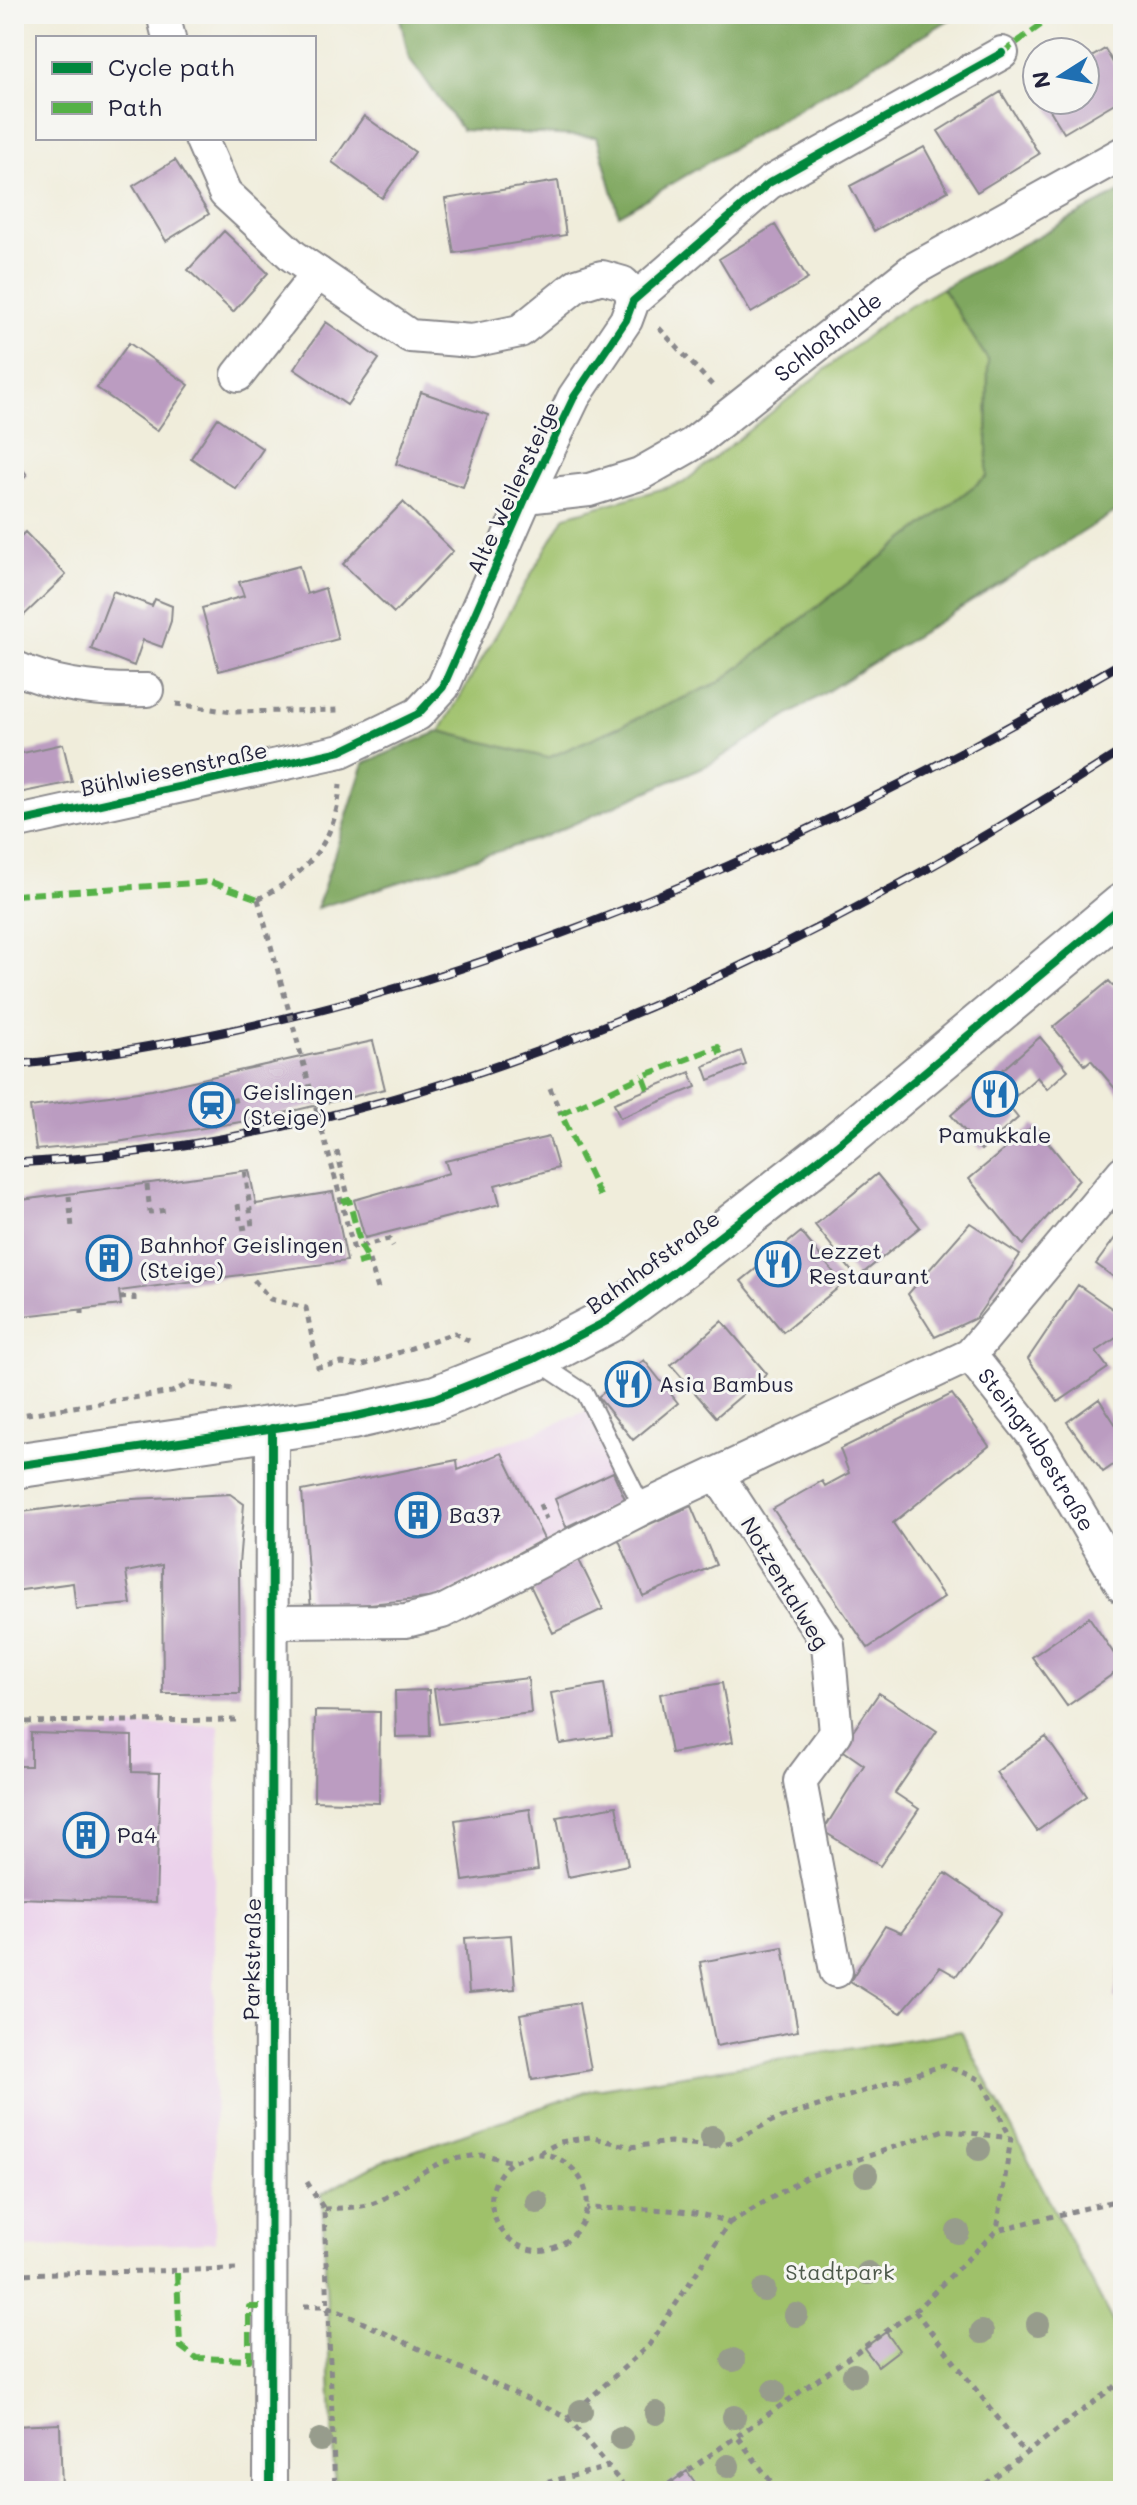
<svg xmlns="http://www.w3.org/2000/svg" width="1137" height="2505" viewBox="0 0 1137 2505" font-family="Mali,sans-serif">
<rect width="100%" height="100%" fill="#f6f6f2"/>
<filter id="ink" filterUnits="userSpaceOnUse"><feTurbulence type="fractalNoise" baseFrequency=".0125" numOctaves="2"/><feDisplacementMap in="SourceGraphic" scale="16" xChannelSelector="R" yChannelSelector="G"/><feConvolveMatrix kernelMatrix="1 2 1 2 8 2 1 2 1" color-interpolation-filters="sRGB"/></filter>
<filter id="wash" filterUnits="userSpaceOnUse"><feTurbulence type="fractalNoise" baseFrequency=".006" numOctaves="4" result="noise"/><feDisplacementMap in="SourceGraphic" scale="32" xChannelSelector="R" yChannelSelector="G"/><feGaussianBlur stdDeviation="1.8" result="paint"/><feColorMatrix in="noise" values="0 0 0 0 0 0 0 0 0 0 0 0 0 0 0 0 0 1.4 0 .05"/><feComposite in="paint" operator="in"/></filter>
<g filter="url(#wash)">
<rect width="100%" height="100%" fill="#f0eddb"/>
<path fill="#ebd1eb" d="M588 1410 630 1500 439 1599 308 1612 300 1490 456 1458 524 1437Z
M219 1725 214 1931 215 2242 14 2248V1735L110 1734 111 1727Z"/>
<path fill="#9fc16b" stroke="#607253" stroke-width="2" d="M942 288 988 360 987 476 720 682 548 758 440 731 565 516 683 483 891 317Z
M961 2031 1123 2342V2491H335L322 2194 378 2163 595 2089Z"/>
<path fill="#7fa75f" stroke="#50644d" stroke-width="2" d="M399 14H959L619 215 597 137 462 130 409 58Z
M1123 190V507L712 763 544 837 317 908 364 763 440 731 548 758 720 682 987 476 988 360 942 288Z"/>
<g id="blocks">
<path fill="#bb9cc1" d="M1105 49 1123 80V98L1064 133 1044 100H1085V61Z
M1001 92 1039 154 977 192 938 131Z
M364 116 415 152 382 198 332 162Z
M924 147 948 191 874 231 850 186Z
M175 160 209 214 166 241 133 186Z
M558 181 566 235 454 253 445 199Z
M775 225 808 279 751 313 719 259Z
M224 231 268 273 233 312 188 270Z
M326 322 379 359 347 405 294 369Z
M129 343 189 385 157 431 97 388Z
M421 392 488 415 463 487 396 464Z
M218 418 263 449 236 489 191 458Z
M14 458 27 475 14 484Z
M403 502 453 551 394 613 343 564Z
M25 532 66 575 14 625V543Z
M299 566 307 594 325 588 338 639 219 671 202 608 244 596 239 582Z
M113 591 152 606 155 599 172 606 171 621 162 647 143 640 134 666 91 649Z
M63 744 72 782 14 794V755Z
M1109 981 1123 997V1098L1091 1060 1085 1065 1053 1027Z
M1040 1037 1068 1070 1047 1089 1037 1077 1007 1104 1018 1118 981 1150 951 1115Z
M373 1041 385 1089 259 1119 117 1142 36 1150 30 1107 152 1090Z
M741 1051 746 1065 709 1080 704 1066Z
M690 1072 696 1087 620 1118 614 1103Z
M1034 1125 1079 1180 1023 1245 969 1179Z
M549 1137 558 1168 495 1185 500 1204 365 1238 354 1200 449 1173 445 1161Z
M249 1170 256 1204 333 1192 347 1261 119 1291 121 1305 14 1317V1201Z
M877 1174 920 1227 857 1278 815 1225Z
M970 1223 1020 1255 976 1318 935 1337 908 1294Z
M1123 1227V1284L1096 1264Z
M801 1232 843 1284 783 1332 741 1281Z
M1078 1285 1123 1316V1333L1096 1352 1108 1368 1058 1402 1028 1359Z
M722 1321 767 1374 716 1417 671 1365Z
M644 1360 678 1403 633 1440 598 1397Z
M952 1394 989 1446 893 1523 944 1597 868 1648 773 1509 822 1481 825 1486 849 1473 840 1449Z
M1099 1399 1123 1436V1458L1103 1472 1067 1422Z
M502 1453 544 1539 437 1597 311 1610 302 1491 457 1460 458 1470Z
M613 1472 625 1499 566 1527 555 1499Z
M230 1494 244 1504 239 1564 240 1694H163L162 1565 126 1572 131 1604 76 1609 73 1583 14 1591V1513L114 1500Z
M691 1506 716 1565 643 1596 618 1538Z
M579 1560 603 1609 553 1633 529 1583Z
M1089 1617 1123 1667 1067 1706 1032 1657Z
M528 1678 531 1713 439 1724 434 1689Z
M722 1683 733 1742 671 1753 660 1694Z
M604 1684 612 1736 560 1744 551 1693Z
M429 1690 430 1736 396 1737 395 1691Z
M879 1693 937 1731 895 1793 919 1809 880 1866 823 1831 864 1765 841 1749Z
M315 1711 380 1712 379 1803 314 1801Z
M31 1733 132 1736V1772L160 1773 156 1902 14 1898V1766H31Z
M1046 1737 1087 1796 1037 1831 996 1772Z
M616 1806 628 1865 568 1877 557 1817Z
M530 1809 538 1870 463 1881 455 1820Z
M945 1873 1002 1912 956 1976 940 1967 901 2013 850 1981 885 1926 901 1933Z
M511 1935 515 1989 469 1993 465 1938Z
M783 1947 798 2031 716 2046 700 1962Z
M1121 1954 1123 1955V1999L1114 1998Z
M579 2003 591 2070 532 2080 520 2014Z
M886 2332 899 2350 878 2366 864 2348Z
M60 2424 62 2491H14V2426Z
M687 2471 701 2491H659Z"/>
</g>
</g>
<g filter="url(#ink)">
<use href="#blocks" fill-opacity="0" stroke="#89888b" stroke-width="2"/>
<g fill="none" stroke-linecap="round" stroke-linejoin="round">
<g stroke="#89888b" stroke-width="20">
<path id="lane" d="M537 1361 585 1393 643 1508"/>
</g>
<g stroke="#89888b" stroke-width="36">
<g id="street">
<path d="M163 14 169 38"/>
<path d="M201 138 225 193 293 256 410 336 472 341 520 331 577 285 602 277 623 283 630 290 633 301"/>
<path d="M238 375 318 273"/>
<path id="s1" d="M526 497 589 490 640 474 691 445 914 269 1123 153"/>
<path d="M14 667C56 687 102 691 147 690"/>
<path d="M14 823 341 751 418 714 443 687 526 497 574 397 626 320 633 301 769 183 1002 53"/>
<path id="s2" d="M970 1355 1034 1436 1123 1587"/>
<path d="M717 1474 828 1644 836 1733 800 1781 836 1971"/>
<path d="M274 1622 406 1621 442 1612 643 1508 970 1355 1123 1172"/>
<path d="M270 2491 272 1428"/>
</g>
</g>
<g stroke="#89888b" stroke-width="48">
<path id="secondary" d="M14 1466 352 1417 436 1398 534 1359 607 1321 683 1265 837 1145 1123 906"/>
</g>
<path stroke="#89888b" stroke-width="5" stroke-dasharray="6 6" stroke-linecap="butt" d="M659 328 712 385
M176 704 232 712 342 710
M258 899C307 874 337 841 340 784
M550 1088 561 1114
M231 1101 239 1099
M337 1151 349 1200
M334 1174 355 1254
M147 1185 150 1212 166 1210
M69 1196 72 1228
M238 1204 240 1220
M241 1228 252 1226 245 1169
M361 1246 389 1239 393 1246
M369 1260 379 1292
M254 1280 270 1299 306 1308 318 1367 342 1363 361 1366 454 1333 469 1341
M120 1298 134 1297V1302
M82 1310V1314
M14 1416 172 1392 190 1383 233 1389
M540 1504 546 1519
M14 1722 237 1720
M539 2153 560 2142 590 2137 631 2147 670 2142 711 2146 732 2142 772 2121 944 2065 981 2080 1011 2138 997 2230
M307 2182 324 2209 335 2491
M324 2209C338 2208 354 2208 367 2205 391 2200 413 2175 436 2165 448 2160 471 2155 484 2155 493 2156 505 2162 514 2161 522 2159 528 2154 537 2154 562 2153 585 2174 587 2199 588 2215 580 2231 566 2241 516 2277 460 2201 513 2161
M729 2223 807 2177 944 2130 1011 2138
M14 2274 237 2269
M304 2306H327L568 2418 628 2491
M915 2311 1025 2453
M568 2418 649 2345 729 2223C688 2205 631 2210 587 2208
M738 2438 778 2491
M512 2491 609 2467
M659 2491 915 2311 997 2230 1123 2199
M976 2491 1123 2380"/>
<use href="#lane" stroke="#fff" stroke-width="16"/>
<use href="#street" stroke="#fff" stroke-width="32"/>
<use href="#secondary" stroke="#fff" stroke-width="44"/>
<g stroke="#22223b" stroke-width="9">
<path id="rail" d="M14 1065C411 1024 781 862 1123 662
M14 1163C416 1143 791 965 1123 750"/>
</g>
<use href="#rail" stroke="#f6f6f2" stroke-width="6" stroke-dasharray="18" stroke-linecap="butt"/>
<path stroke="#89888b" stroke-width="5" stroke-dasharray="6 6" stroke-linecap="butt" d="M258 899 334 1174"/>
<path stroke="#55b146" stroke-width="6" stroke-dasharray="12 6" stroke-linecap="butt" d="M1002 53 1056 14
M14 895 211 882 258 899
M648 1089 643 1076 718 1047 722 1059
M600 1196 561 1114 643 1076
M342 1202 349 1200 361 1246 369 1260 357 1263
M177 2273 180 2346 196 2358 249 2360V2307H269"/>
<g stroke="#f6f6f2" stroke-width="13">
<path id="cycleway" d="M14 823 341 751 418 714 443 687 526 497 574 397 626 320 633 301 769 183 1002 53
M14 1466 352 1417 436 1398 534 1359 607 1321 683 1265 837 1145 1123 906
M270 2491 272 1428"/>
</g>
<use href="#cycleway" stroke="#00873e" stroke-width="8"/>
</g>
<g fill="#979c8c">
<circle cx="712" cy="2137" r="12"/>
<circle cx="979" cy="2149" r="12"/>
<circle cx="866" cy="2175" r="12"/>
<circle cx="537" cy="2202" r="12"/>
<circle cx="958" cy="2232" r="12"/>
<circle cx="868" cy="2273" r="12"/>
<circle cx="764" cy="2290" r="12"/>
<circle cx="796" cy="2315" r="12"/>
<circle cx="1038" cy="2324" r="12"/>
<circle cx="982" cy="2332" r="12"/>
<circle cx="733" cy="2360" r="12"/>
<circle cx="854" cy="2375" r="12"/>
<circle cx="774" cy="2391" r="12"/>
<circle cx="581" cy="2411" r="12"/>
<circle cx="656" cy="2413" r="12"/>
<circle cx="734" cy="2417" r="12"/>
<circle cx="621" cy="2438" r="12"/>
<circle cx="320" cy="2440" r="12"/>
<circle cx="728" cy="2466" r="12"/>
</g>
</g>
<defs>
<g id="restaurant-ring" transform="scale(2.3)"><circle r="9.5" fill="#f6f6f2" stroke="#1f6fb2" stroke-width="1.5"/><path d="M-5-6h1v4h1v-4h1v4h1v-4h1v5L-1.5 .5V6h-2V.5L-5-1ZM5-6V6H3V1.5H1.5Q1.5-4 5-6Z" fill="#1f6fb2"/></g>
<g id="station-ring" transform="scale(2.3)"><circle r="9.5" fill="#f6f6f2" stroke="#1f6fb2" stroke-width="1.5"/><path d="M-3-6H3Q5-6 5-4V2Q5 4 3 4L4.5 6H3L1.5 4h-3L-3 6H-4.5L-3 4Q-5 4-5 2V-4Q-5-6-3-6ZM-3.5-4v3h7v-3ZM-3.5 1v1.5H-2V1ZM2 1v1.5H3.5V1Z" fill="#1f6fb2"/></g>
<g id="building-ring" transform="scale(2.3)"><circle r="9.5" fill="#f6f6f2" stroke="#1f6fb2" stroke-width="1.5"/><path d="M-4-6H4V6H1V3H-1V6H-4ZM-2.5-4.3h1.7v1.8h-1.7ZM.8-4.3h1.7v1.8H.8ZM-2.5-1h1.7V.8h-1.7ZM.8-1h1.7V.8H.8Z" fill="#1f6fb2"/></g>
</defs>
<g fill-rule="evenodd">
<use href="#restaurant-ring" x="995" y="1094"/>
<use href="#station-ring" x="212" y="1105"/>
<use href="#building-ring" x="109" y="1258"/>
<use href="#restaurant-ring" x="778" y="1264"/>
<use href="#restaurant-ring" x="628" y="1384"/>
<use href="#building-ring" x="418" y="1515"/>
<use href="#building-ring" x="86" y="1835"/>
</g>
<g text-anchor="middle" stroke-width="6" stroke-linejoin="round" paint-order="stroke">
<g font-size="22" fill="#22223b" stroke="#f6f6f2">
<text dy="8" stroke="none"><textPath href="#s1" startOffset="350">Schloßhalde</textPath></text>
<text transform="translate(513 488) rotate(-65)" y="8">Alte Weilersteige</text>
<text transform="translate(174 769) rotate(-12)" y="8">Bühlwiesenstraße</text>
<text transform="translate(653 1262) rotate(-36)" y="8">Bahnhofstraße</text>
<text dy="8" stroke="none"><textPath href="#s2" startOffset="116">Steingrubestraße</textPath></text>
<text transform="translate(785 1583) rotate(59)" y="8">Notzentalweg</text>
<text transform="translate(252 1959) rotate(-89)" y="8">Parkstraße</text>
</g>
<g font-size="22" fill="#22223b" stroke="#f6f6f2" text-anchor="start">
<text x="243" y="1100">Geislingen<tspan x="243" dy="25">(Steige)</tspan></text>
<text x="995" y="1143" text-anchor="middle">Pamukkale</text>
<text x="140" y="1253">Bahnhof Geislingen<tspan x="140" dy="25">(Steige)</tspan></text>
<text x="809" y="1259">Lezzet<tspan x="809" dy="25">Restaurant</tspan></text>
<text x="659" y="1392">Asia Bambus</text>
<text x="449" y="1523">Ba37</text>
<text x="117" y="1843">Pa4</text>
</g>
<g font-size="22" fill="#4e5a4c" stroke="#f6f6f2">
<text x="840" y="2280">Stadtpark</text>
</g>
</g>
<rect width="1137" height="2505" fill="none" stroke="#f6f6f2" stroke-width="48"/>
<rect x="36" y="36" width="280" height="104" fill="#f6f6f2" stroke="#a1a1a9" stroke-width="2"/>
<rect x="52" y="62" width="40" height="12" fill="#00873e" stroke="#a1a1a9" stroke-width="2"/>
<text x="108" y="76" font-size="24" fill="#22223b">Cycle path</text>
<rect x="52" y="102" width="40" height="12" fill="#55b146" stroke="#a1a1a9" stroke-width="2"/>
<text x="108" y="116" font-size="24" fill="#22223b">Path</text>
<g transform="translate(1061 76) rotate(259)"><circle r="38" fill="#f6f6f2" stroke="#a1a1a9" stroke-width="2"/>
<path d="M0-6L14 30L0 20L-14 30Z" fill="#1f6fb2"/>
<text y="-12" font-size="22" font-weight="bold" text-anchor="middle" fill="#22223b">N</text>
</g>
</svg>
